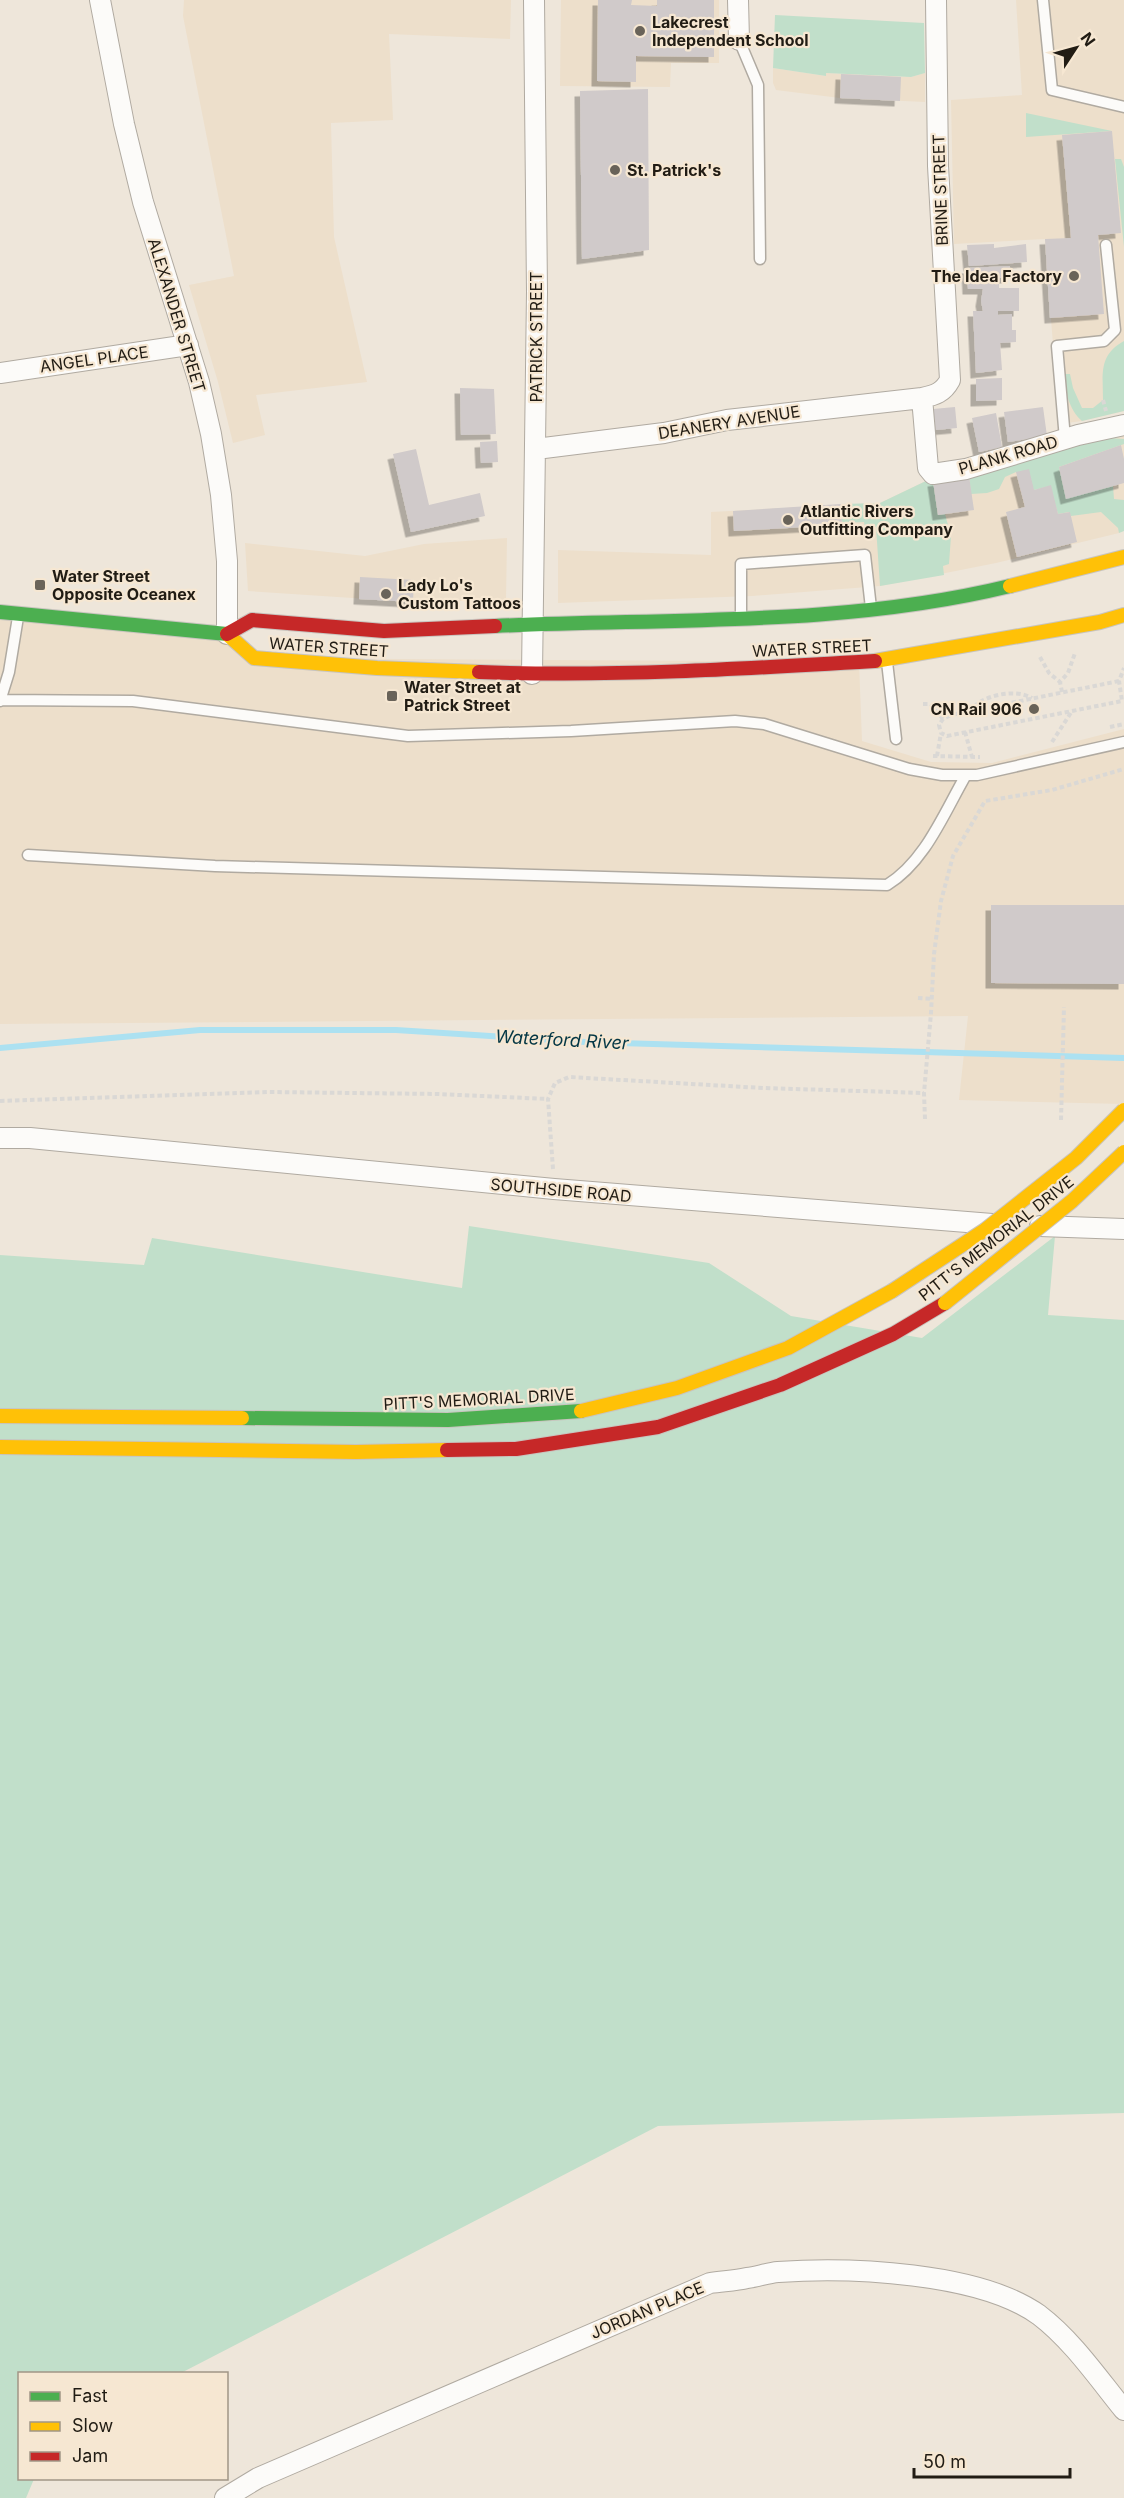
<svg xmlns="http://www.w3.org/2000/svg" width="1124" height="2498" viewBox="0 0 1124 2498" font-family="Inter,sans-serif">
<defs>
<filter id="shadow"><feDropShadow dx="-5.5" dy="5.5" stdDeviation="0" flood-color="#0004"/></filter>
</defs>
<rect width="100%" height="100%" fill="#eee6da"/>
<path fill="#eddfcb" d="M184 0H511L510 39 389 34 393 120 331 123 334 237 367 382 256 395 265 435 233 443 218 382 189 285 234 276 183 16Z
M561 0H719V63H671L670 87 560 86Z
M1016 0H1124V411L1082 421 1059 424 1045 239 954 244 951 100 1022 95Z
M773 68 826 76V73L911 77 925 73V102L840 98 776 90 773 83Z
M1124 434V513L1119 533 996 563 880 586 752 596 558 603V550L711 555V512L880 503 928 480Z
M507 538 506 600 413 602 248 591 245 543 365 556 424 544Z
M0 612 227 634 254 658 859 662 862 741 931 762 992 763 1124 729V1104L959 1100 968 1016 0 1024Z"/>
<path fill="#c1dfca" d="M775 15 924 23 925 73 911 77 826 73V76L773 68Z
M1026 113 1112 131 1026 137Z
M1115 159H1121L1124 167V247Z
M1124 341V411L1082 421C1069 410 1065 390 1063 374H1070L1073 388 1082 408H1093L1103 400C1103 375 1098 355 1124 341Z
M1110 438 1124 439V444L1059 467 1066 498 1113 486 1114 499 1124 500V531L1119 533 1118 528 1101 512 1071 516 1069 512 1058 514 1050 486 1034 490 1016 472 1005 477 999 489 987 493 971 494 969 476 1053 452Z
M928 480 933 481 938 515 945 514 951 536 949 564 943 566 944 575 880 586 876 527H865L864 522 842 523 841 504 880 503Z
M469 1226 709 1263 791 1316 922 1338 1055 1236 1048 1315 1124 1320V2113L658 2126 181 2373 20 2374V2478L34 2479 26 2498H0V1255L144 1265 152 1238 462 1288Z"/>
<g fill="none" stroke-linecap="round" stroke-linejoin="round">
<path stroke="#ace1f1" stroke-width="6" d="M0 1048 200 1030H396L585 1042 1124 1058"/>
</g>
<path fill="#d0caca" filter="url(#shadow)" d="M598 0H632L631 5 657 6V0H714V57L636 56V82L597 81Z
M841 74 901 77 900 101 840 98Z
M648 89 649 250 582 259 580 91Z
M1112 131 1121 233 1098 235 1104 314 1050 318 1045 239 1071 238 1062 135Z
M994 244V248L1026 244 1027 262 969 266 967 245Z
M1010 266V278H999V288H1019V311H998V315L1012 314V330H1016V342L1000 343 1002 370 976 373 973 311H983L981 301 983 289H968L967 268Z
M1002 378V400L976 401V379Z
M460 388 494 389 496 434 461 435Z
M955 407 957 428 935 430 933 409Z
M1043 407 1047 436 1008 442 1004 412Z
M996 413 1002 447 979 452 972 418Z
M497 441 498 462 481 463 480 442Z
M1121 445 1124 459V483L1066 499 1059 467Z
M416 449 429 505 480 493 485 516 411 532 393 454Z
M1029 469 1034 490 1051 485 1058 514 1070 512 1077 542 1017 557 1006 512 1025 507 1016 472Z
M969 476 974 510 938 515 933 481Z
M841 504 842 525 734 531 733 511Z
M360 577 414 580 413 602 359 599Z
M991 905H1124V984L991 983Z"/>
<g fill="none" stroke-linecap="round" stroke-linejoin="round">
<g stroke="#b0aaa1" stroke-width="13">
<path id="lane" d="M1043 0 1052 90 1124 107
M739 40 758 85 760 259
M1065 439 1057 346 1104 341 1115 330 1106 245
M741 613V564L865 555 871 608
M887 662 896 739
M1 700 133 701 408 736 571 731 735 721 764 724 909 769 942 775H977L1124 742
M0 701 9 672 18 617
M28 855 215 866 887 885C925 862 944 813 966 775"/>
</g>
<g stroke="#b0aaa1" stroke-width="22">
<path id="street" d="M100 0 124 124 143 202 199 382 211 434 221 495 227 561V634
M738 0 739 40
M0 373 188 345
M922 398 928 468 933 474 966 469 1078 435 1124 425
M536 449 664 433 727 420 922 398C935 395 943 393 950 380L938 166 936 0
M532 674 537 292 534 0
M0 1138H30L554 1189 992 1224
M1040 1226 1124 1229
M225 2498 258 2478 710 2283C722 2281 735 2281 747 2278 757 2277 767 2273 778 2272 850 2267 979 2272 1039 2315 1072 2340 1098 2378 1124 2410"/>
</g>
<g stroke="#c8c4be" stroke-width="16">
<path id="fast" d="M0 612 227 634
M495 626C666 618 842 627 1010 586
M242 1418 448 1420 581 1411"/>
</g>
<g stroke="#c8c4be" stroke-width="16">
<path id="slow" d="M1010 586 1124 557
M227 634 254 658 377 668 479 672
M875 661 1100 622 1124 615
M581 1411 677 1388 788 1348 892 1291
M0 1416 242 1418
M0 1447 356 1452 447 1450"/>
</g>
<g stroke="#c8c4be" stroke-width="16">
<path id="jam" d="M227 634 252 620 384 631 495 626
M479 672C610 677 743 669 875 661
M447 1450 516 1449 658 1427 780 1385 893 1334 945 1303"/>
</g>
<path stroke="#dad8d5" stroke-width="4" stroke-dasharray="4.5 3" stroke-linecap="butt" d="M1103 400 1106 411
M1040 657 1049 673 1060 682
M1119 681 951 715 943 719 939 725 941 733 947 736 1122 701 1119 681 1124 668
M1062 692 1060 682 1068 673 1075 653
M923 704H930L943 719
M969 712C981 695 1015 688 1032 698
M1110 727 1124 724
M965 732 972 757
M1052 742 1072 711
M933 756 980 757
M937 756 941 733
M918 998 932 999
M0 1101 268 1092 438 1094 548 1099
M925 1119 924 1093 931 1013 934 954 941 901 953 856 985 801 1052 790 1124 769
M1061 1120 1064 1007
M553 1169 548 1099 555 1083 569 1077 763 1088 924 1093"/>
<use href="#lane" stroke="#fcfbf9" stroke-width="10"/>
<use href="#street" stroke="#fcfbf9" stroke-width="20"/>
<use href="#fast" stroke="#4caf50" stroke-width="14"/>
<use href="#slow" stroke="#ffc107" stroke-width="14"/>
<use href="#jam" stroke="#c62828" stroke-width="14"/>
<g stroke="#c8c4be" stroke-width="16" stroke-linecap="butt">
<path id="slow-bridge" d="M892 1291 985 1230 1076 1158 1124 1110
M945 1303 1072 1201 1124 1152"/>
</g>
<use href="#slow-bridge" stroke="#ffc107" stroke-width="14"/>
</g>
<g fill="#696359" stroke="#f6e7d2" stroke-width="2">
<circle cx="640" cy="31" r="6"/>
<circle cx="615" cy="170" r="6"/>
<circle cx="1074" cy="276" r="6"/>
<circle cx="788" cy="520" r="6"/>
<rect x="34" y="579" width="12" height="12" rx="3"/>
<circle cx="386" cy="594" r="6"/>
<rect x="386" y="690" width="12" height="12" rx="3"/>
<circle cx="1034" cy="709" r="6"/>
</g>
<g text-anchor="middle" stroke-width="4.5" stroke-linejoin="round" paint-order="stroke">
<g font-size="16" font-weight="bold" fill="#211c14" stroke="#f6e7d2" text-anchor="start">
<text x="652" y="28">Lakecrest<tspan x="652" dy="18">Independent School</tspan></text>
<text x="627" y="176">St. Patrick's</text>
<text x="1062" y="282" text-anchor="end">The Idea Factory</text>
<text x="800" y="517">Atlantic Rivers<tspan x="800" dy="18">Outfitting Company</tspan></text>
<text x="52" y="582">Water Street<tspan x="52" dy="18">Opposite Oceanex</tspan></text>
<text x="398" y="591">Lady Lo's<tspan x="398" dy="18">Custom Tattoos</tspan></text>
<text x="404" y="693">Water Street at<tspan x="404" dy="18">Patrick Street</tspan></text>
<text x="1022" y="715" text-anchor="end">CN Rail 906</text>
</g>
<g font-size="16" fill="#211c14" stroke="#f6e7d2">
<text transform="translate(940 190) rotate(-92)" y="6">BRINE STREET</text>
<text transform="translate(177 315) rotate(73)" y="6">ALEXANDER STREET</text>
<text transform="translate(536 337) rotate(-90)" y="6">PATRICK STREET</text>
<text transform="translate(94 359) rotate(-8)" y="6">ANGEL PLACE</text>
<text transform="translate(729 422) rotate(-9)" y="6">DEANERY AVENUE</text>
<text transform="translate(1008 455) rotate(-16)" y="6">PLANK ROAD</text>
<text transform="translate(329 647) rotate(4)" y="6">WATER STREET</text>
<text transform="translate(812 648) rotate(-3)" y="6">WATER STREET</text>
<text transform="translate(561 1190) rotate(5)" y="6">SOUTHSIDE ROAD</text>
<text transform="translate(996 1238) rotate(-38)" y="6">PITT'S MEMORIAL DRIVE</text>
<text transform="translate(479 1399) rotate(-3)" y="6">PITT'S MEMORIAL DRIVE</text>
<text transform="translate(647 2310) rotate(-23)" y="6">JORDAN PLACE</text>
</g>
<g font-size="18" font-style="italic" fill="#043745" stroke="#f6e7d2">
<text transform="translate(562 1040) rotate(3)" y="6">Waterford River</text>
</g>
</g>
<rect x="18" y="2372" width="210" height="108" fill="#f6e7d2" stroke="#a19686" stroke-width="1.5"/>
<rect x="30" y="2392" width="30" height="9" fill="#4caf50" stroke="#a19686" stroke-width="1.5"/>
<text x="72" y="2402" font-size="18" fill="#211c14">Fast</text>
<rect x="30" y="2422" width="30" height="9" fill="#ffc107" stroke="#a19686" stroke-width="1.5"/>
<text x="72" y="2432" font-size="18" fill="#211c14">Slow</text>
<rect x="30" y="2452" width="30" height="9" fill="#c62828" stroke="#a19686" stroke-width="1.5"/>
<text x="72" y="2462" font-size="18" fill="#211c14">Jam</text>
<g transform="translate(1076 48) rotate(54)" stroke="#f6e7d2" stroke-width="4.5" paint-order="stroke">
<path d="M0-4.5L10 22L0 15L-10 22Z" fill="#211c14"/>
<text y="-9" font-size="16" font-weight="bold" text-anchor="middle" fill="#211c14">N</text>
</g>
<path d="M914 2468v9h156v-9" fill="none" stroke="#211c14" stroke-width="3"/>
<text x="923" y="2468" font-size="18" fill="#211c14" stroke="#f6e7d2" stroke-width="4.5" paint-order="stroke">50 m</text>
</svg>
